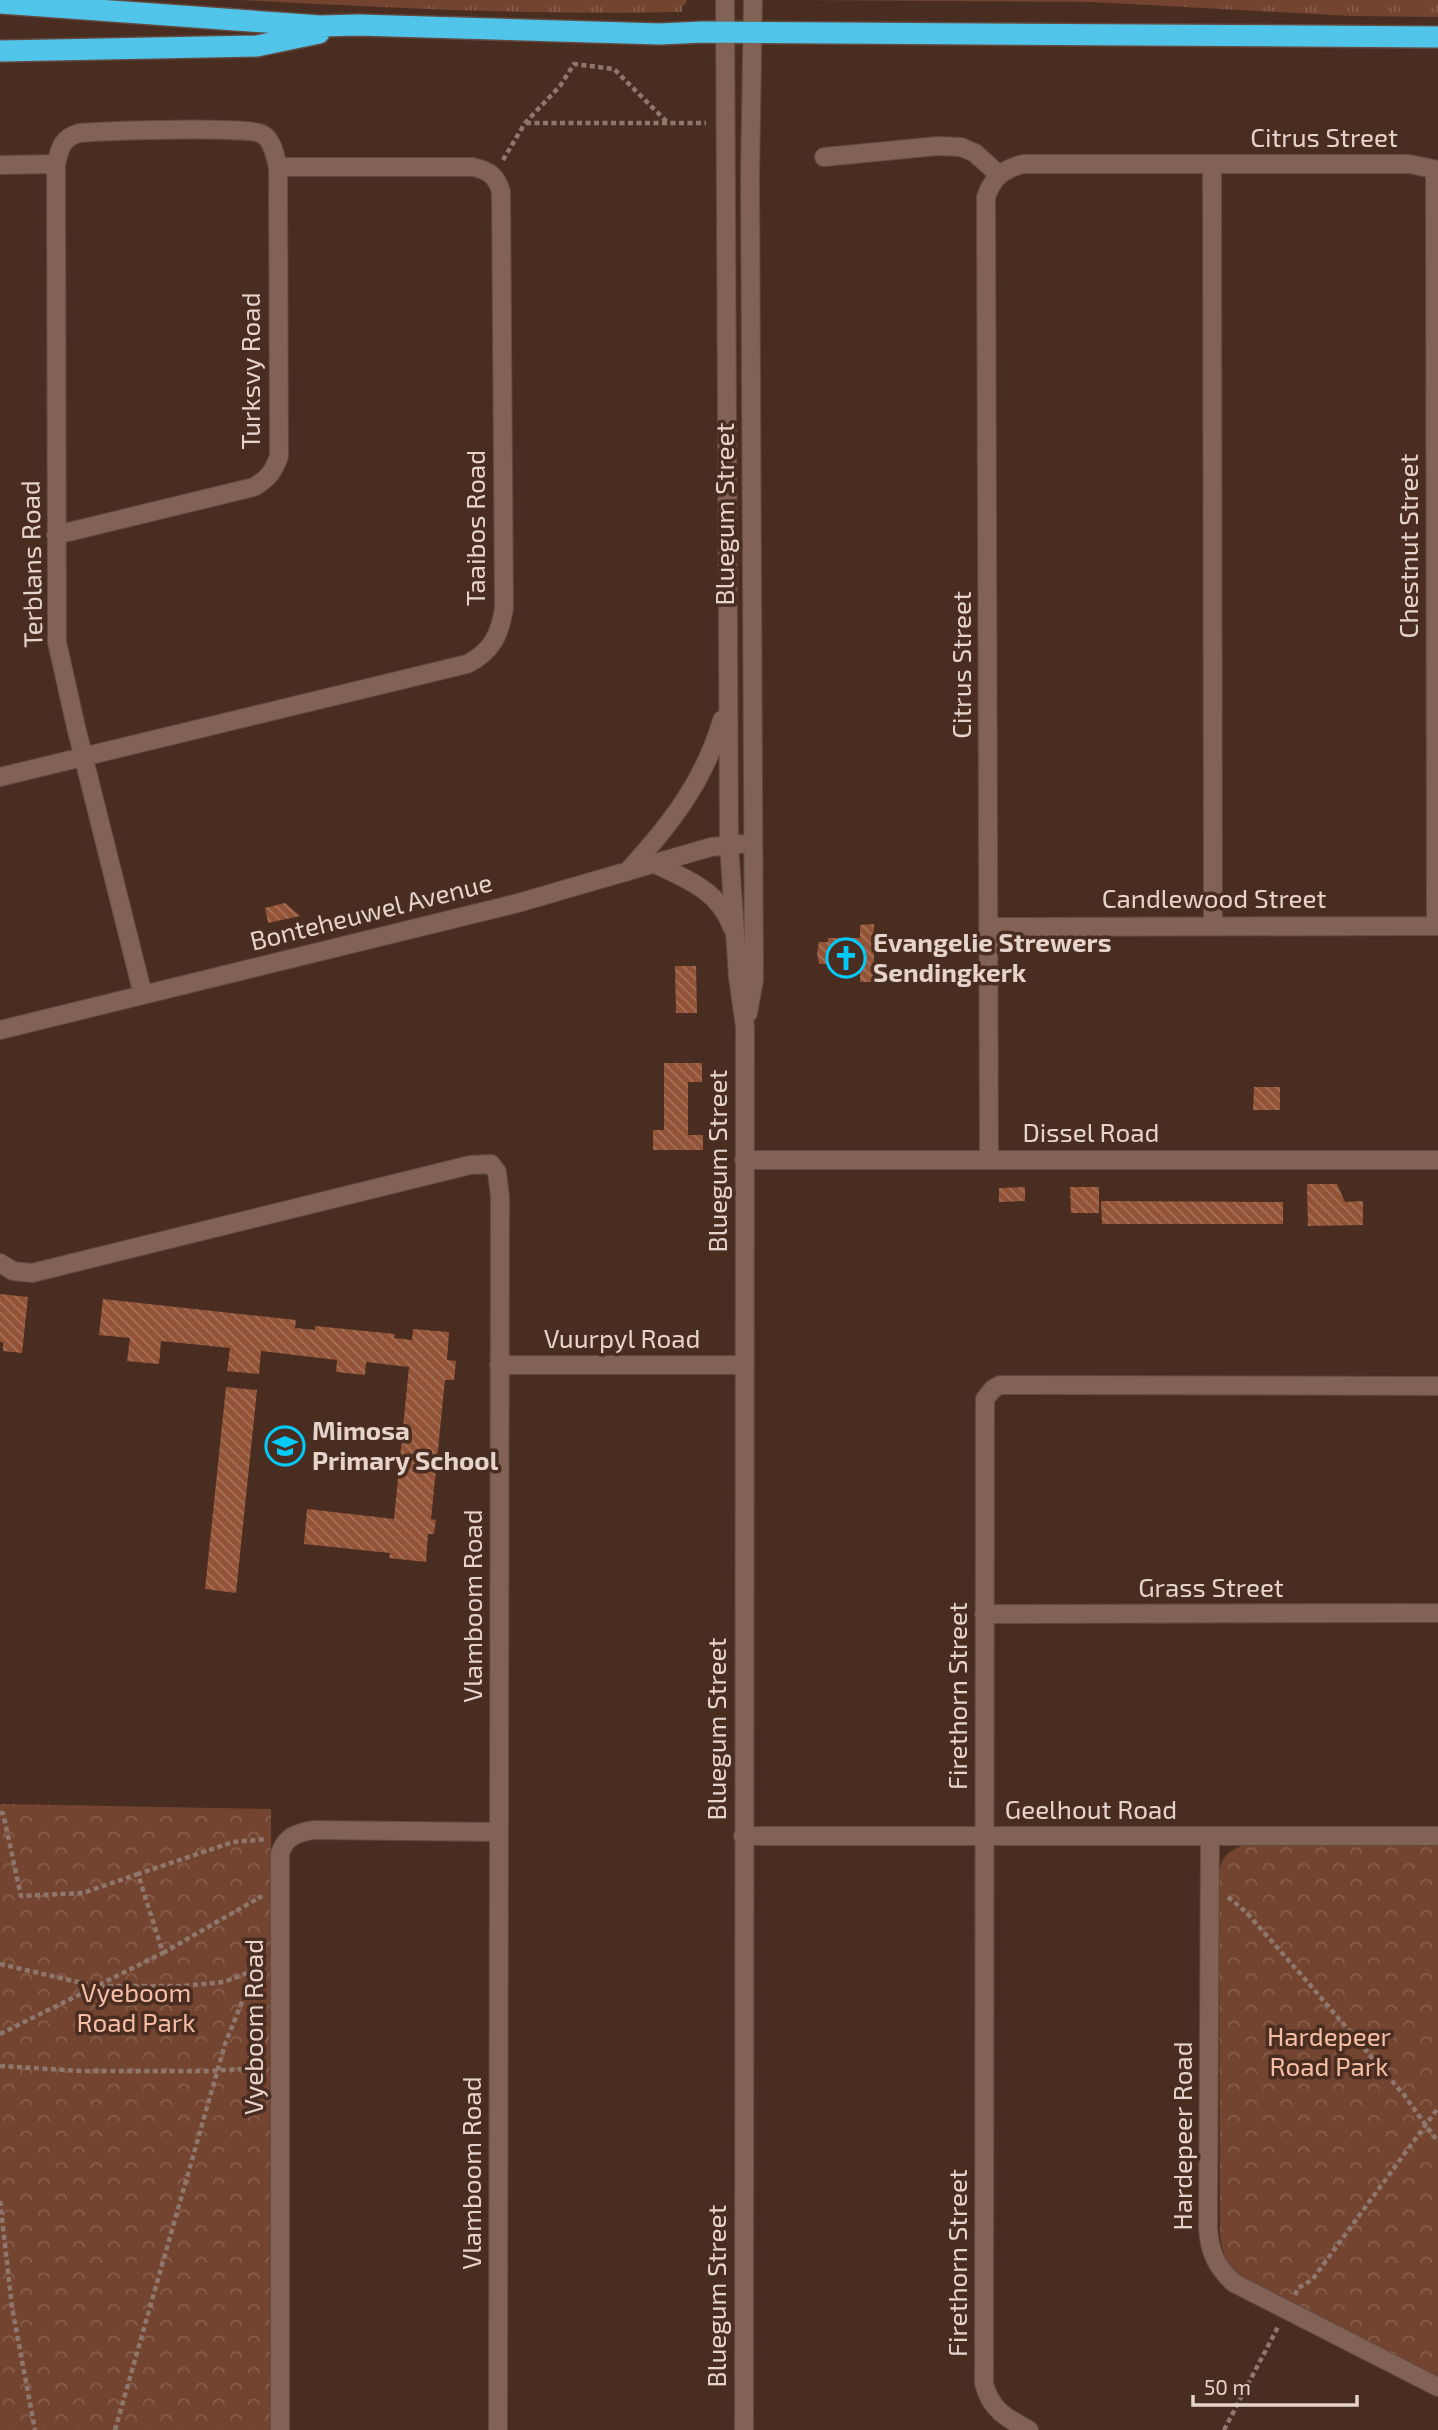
<svg xmlns="http://www.w3.org/2000/svg" width="1438" height="2430" viewBox="0 0 1438 2430" font-family="'Exo 2',sans-serif">
<defs>
<pattern id="grass-tufts" width="24" height="20" patternUnits="userSpaceOnUse" patternTransform="scale(1.75)"><rect width="24" height="20" fill="#734430"/><path d="M3 7l-1-3M5 7V3M7 7l1-3M15 17l-1-3M17 17v-4M19 17l1-3" fill="none" stroke="#875e4d"/></pattern>
<pattern id="park-crowns" width="20" height="18" patternUnits="userSpaceOnUse" patternTransform="scale(1.75)"><rect width="20" height="18" fill="#734430"/><path d="M2 6a3 3 0 1 1 6 0M12 15a3 3 0 1 1 6 0" fill="none" stroke="#875e4d"/></pattern>
<pattern id="building-back-hatch" width="6" height="6" patternUnits="userSpaceOnUse" patternTransform="scale(1.75)"><rect width="6" height="6" fill="#935337"/><path d="M-1 5l2 2M0 0l6 6M5-1l2 2" fill="none" stroke="#a7735c"/></pattern>
</defs>
<rect width="100%" height="100%" fill="#492d21"/>
<path fill="url(#grass-tufts)" d="M241 0H687L685 5 682 6V12C535 15 388 8 241 0Z
M799 0H1438V17L1351 16 1092 2Z"/>
<path fill="url(#park-crowns)" d="M0 1804 271 1809 273 2430H0Z
M1438 1844V2377L1248 2283C1230 2270 1221 2254 1220 2231L1219 1873C1221 1857 1230 1848 1247 1845Z"/>
<path fill="url(#building-back-hatch)" d="M285 903 300 916 268 923 265 908Z
M874 924V982H860V969H828L827 964H819L817 953 819 942H828V938H860V925Z
M675 966H696L697 1013H676Z
M664 1063H702V1082H688V1135H703V1150H653V1130H664Z
M1254 1087H1280V1110H1253Z
M1307 1184H1337L1345 1202 1363 1201V1225L1308 1226Z
M1025 1187V1201L999 1202V1188Z
M1070 1187H1099V1213H1071Z
M1101 1201 1283 1202V1224H1102Z
M0 1294 28 1297 22 1353 3 1351V1342H0Z
M103 1299 296 1320 295 1328 315 1330V1326L395 1334 394 1338 412 1340 413 1329 449 1332 447 1360 456 1361 454 1380H445L431 1519 436 1520 434 1534H428L426 1562 389 1558 390 1553 304 1544 307 1509 394 1519 409 1367 366 1362 365 1375 336 1372 337 1360 261 1351 259 1374 227 1371 230 1348 161 1341 159 1364 127 1361 130 1338 99 1335Z
M226 1387 257 1390 236 1593 205 1589Z"/>
<g fill="none" stroke-linecap="round" stroke-linejoin="round">
<g stroke="#624a40" stroke-width="20">
<path id="minor" d="M725 0 729 845 738 977 745 1027 744 2430
M824 157 938 146 961 147 975 153 998 174
M1212 164 1213 925
M0 165 56 164
M1435 170 1436 926
M0 777 467 664C492 652 500 634 504 608L501 192C497 176 488 170 473 167H278L279 456C274 471 268 479 254 487L56 535
M655 864C687 879 719 891 732 927
M627 872C670 825 704 782 722 720
M990 927 1438 926
M143 995 76 727 57 642 56 164C60 148 62 138 79 133 103 131 248 126 262 134 273 140 275 156 278 167
M748 1013 754 980 750 175 753 0
M0 1030 518 903 711 847 740 844
M744 1160H1438
M989 1160 986 197C993 177 1002 170 1023 164H1409L1438 170
M0 1263 13 1271 32 1273 470 1165 491 1164 497 1172 500 1197 498 2430
M499 1365H744
M984 1614 1438 1613
M743 1836H1438
M1210 1836 1208 2227C1209 2250 1216 2267 1234 2283L1438 2387
M280 2430V1854C285 1837 296 1833 313 1830L499 1832
M1029 2430C1006 2418 990 2409 984 2383L985 1399 993 1389 1000 1385 1438 1386"/>
</g>
<g stroke="#624a40" stroke-width="24">
<path id="highway" d="M0 3 320 26 359 25 660 34 702 32 1438 37
M0 51 257 46 319 33"/>
</g>
<path stroke="#8f776d" stroke-width="4.5" stroke-dasharray="5 3.5" stroke-linecap="butt" d="M526 123H706
M503 160 525 123 560 86 574 64 614 69 669 124
M0 1813H3L21 1896 83 1893 138 1874
M1228 1897 1246 1912 1311 1986 1404 2095 1438 2142
M163 1953 262 1896
M0 1964 95 1986H183L224 1982 260 1968
M0 2034 163 1953 138 1874 233 1842 266 1839
M0 2066 82 2071H208L262 2068
M0 2201 12 2307 35 2430
M1295 2295 1298 2288 1312 2280 1438 2108
M115 2430 225 2044 244 1997 260 1968
M1224 2430 1279 2325"/>
<use href="#minor" stroke="#826254" stroke-width="18"/>
<use href="#highway" stroke="#51c5e9" stroke-width="21"/>
</g>
<defs>
<g id="church-ring" transform="scale(2.0125)"><circle r="9.5" fill="#492d21" stroke="#02cbf9" stroke-width="1.5"/><path d="M-1.2-6h2.4v3.5h3.3v2.4h-3.3V6h-2.4V-.1h-3.3v-2.4h3.3Z" fill="#02cbf9"/></g>
<g id="school-ring" transform="scale(2.0125)"><circle r="9.5" fill="#492d21" stroke="#02cbf9" stroke-width="1.5"/><path d="M0-5L7-2L0 1L-7-2ZM-4 1L0 2.5L4 1V4Q0 6-4 4Z" fill="#02cbf9"/></g>
</defs>
<g fill-rule="evenodd">
<use href="#church-ring" x="846" y="958"/>
<use href="#school-ring" x="285" y="1446"/>
</g>
<g text-anchor="middle" stroke-width="7" stroke-linejoin="round" paint-order="stroke">
<g font-size="26" fill="#e6d4cc" stroke="#492d21">
<text x="1324" y="147">Citrus Street</text>
<text transform="translate(251 371) rotate(-90)" y="9">Turksvy Road</text>
<text transform="translate(725 514) rotate(-90)" y="9">Bluegum Street</text>
<text transform="translate(476 528) rotate(-90)" y="9">Taaibos Road</text>
<text transform="translate(1409 546) rotate(-90)" y="9">Chestnut Street</text>
<text transform="translate(32 564) rotate(-91)" y="9">Terblans Road</text>
<text transform="translate(962 665) rotate(-90)" y="9">Citrus Street</text>
<text x="1214" y="908">Candlewood Street</text>
<text transform="translate(371 912) rotate(-14)" y="9">Bonteheuwel Avenue</text>
<text x="1091" y="1142">Dissel Road</text>
<text transform="translate(718 1161) rotate(-90)" y="9">Bluegum Street</text>
<text x="622" y="1348">Vuurpyl Road</text>
<text x="1211" y="1597">Grass Street</text>
<text transform="translate(473 1606) rotate(-90)" y="9">Vlamboom Road</text>
<text transform="translate(958 1696) rotate(-90)" y="9">Firethorn Street</text>
<text transform="translate(717 1729) rotate(-90)" y="9">Bluegum Street</text>
<text x="1091" y="1819">Geelhout Road</text>
<text transform="translate(254 2027) rotate(-90)" y="9">Vyeboom Road</text>
<text transform="translate(1183 2136) rotate(-90)" y="9">Hardepeer Road</text>
<text transform="translate(472 2173) rotate(-90)" y="9">Vlamboom Road</text>
<text transform="translate(958 2263) rotate(-90)" y="9">Firethorn Street</text>
<text transform="translate(717 2296) rotate(-90)" y="9">Bluegum Street</text>
</g>
<g font-size="26" font-weight="bold" fill="#e6d4cc" stroke="#492d21" text-anchor="start">
<text x="873" y="952">Evangelie Strewers<tspan x="873" dy="30">Sendingkerk</tspan></text>
<text x="312" y="1440">Mimosa<tspan x="312" dy="30">Primary School</tspan></text>
</g>
<g font-size="26" fill="#f7bda5" stroke="#492d21">
<text x="136" y="2002">Vyeboom<tspan x="136" dy="30">Road Park</tspan></text>
<text x="1329" y="2046">Hardepeer<tspan x="1329" dy="30">Road Park</tspan></text>
</g>
</g>
<path d="M1193 2395v10h164v-10" fill="none" stroke="#e6d4cc" stroke-width="3.5"/>
<text x="1204" y="2395" font-size="21" fill="#e6d4cc" stroke="#492d21" stroke-width="5" paint-order="stroke">50 m</text>
</svg>
